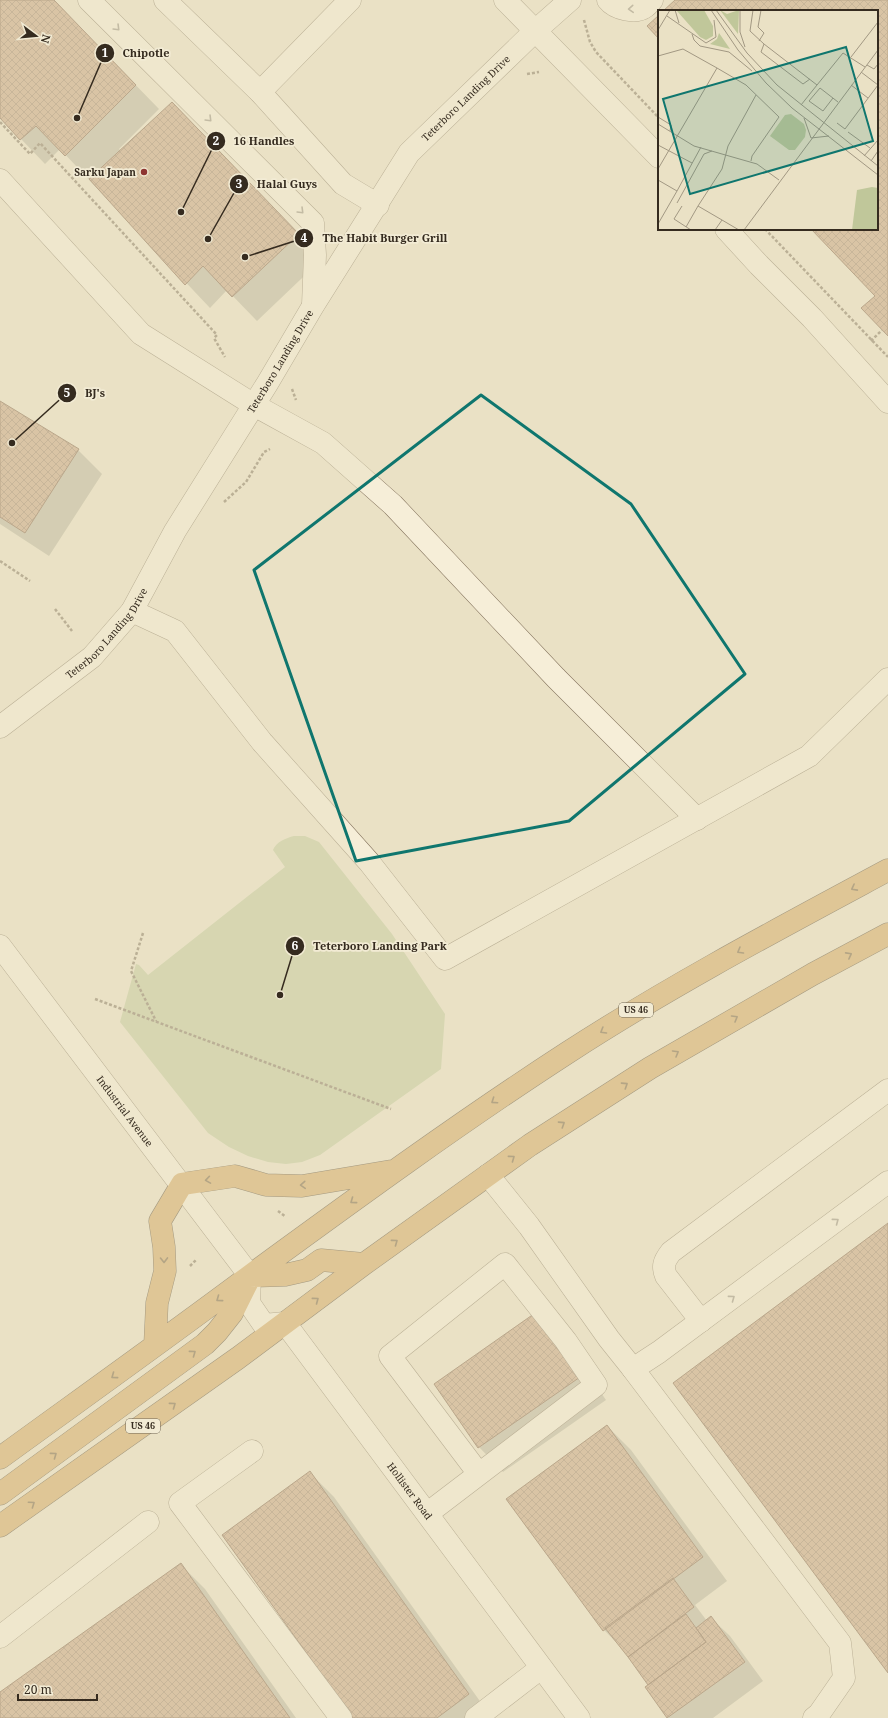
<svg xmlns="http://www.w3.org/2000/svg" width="888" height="1718" viewBox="0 0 888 1718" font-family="'Noto Serif',serif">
<defs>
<pattern id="building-cross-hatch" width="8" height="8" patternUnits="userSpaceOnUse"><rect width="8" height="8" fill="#c59f7e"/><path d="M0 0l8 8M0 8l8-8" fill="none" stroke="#a18267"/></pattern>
</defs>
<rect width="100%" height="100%" fill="#eae1c5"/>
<path fill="#c0c79a" d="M294 836H305L319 842 392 934 445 1014 441 1069 320 1155 302 1162 286 1164 268 1162 248 1156 229 1147 208 1133 120 1022 136 964 139 965 148 975 285 867 273 850C276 842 286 838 294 836Z"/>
<path fill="#0003" d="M0 0H53L159 109 119 149 121 151 196 128 322 259 257 321 227 290 210 308 60 149 45 164 0 117Z
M0 402 78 450 102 474 49 556 0 524Z
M562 1337 606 1400 503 1472 479 1447 435 1384Z
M607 1426 631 1450 727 1581 695 1605 707 1621 711 1618 730 1636 763 1681 713 1718H669L646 1688 650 1685 621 1647 604 1630Z
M310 1473 334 1497 492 1718H354Z
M181 1565 205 1589 296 1718H0V1693Z"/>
<path fill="url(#building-cross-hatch)" stroke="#815f45" d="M0 0H54L136 85 65 156 36 126 20 140 0 118Z
M675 0H888V336L861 308 875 296 811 229H877V11H663Z
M659 15V39L647 26Z
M172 102 299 234 232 297 203 266 185 285 89 179Z
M0 401 79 449 25 533 0 517Z
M888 1223V1673L673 1383Z
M538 1311 583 1375 478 1448 434 1384Z
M607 1425 703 1557 603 1631 506 1499Z
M310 1471 469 1694 437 1718H353L222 1535Z
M181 1563 290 1718H0V1692Z
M673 1578 694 1607 628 1657 605 1628Z
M686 1614 706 1642 648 1685 628 1657Z
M711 1616 745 1662 667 1718 645 1687 706 1642 696 1628Z"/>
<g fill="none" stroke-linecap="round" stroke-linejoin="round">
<g stroke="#84735d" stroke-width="23">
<g id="minor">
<path d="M89 0 313 223 315 255 313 305"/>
<path d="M165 0 260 92 343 184 378 205"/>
<path d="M505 0 659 157"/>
<path d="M608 0C615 9 636 14 645 7 648 5 650 2 652 0"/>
<path d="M260 92 350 0"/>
<path d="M0 180 141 334 254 405 323 443 393 505 556 678 697 819"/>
<path d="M726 229 759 265 812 318 888 402"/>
<path d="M132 611 175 631 262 742 369 862 445 959 809 756 888 679"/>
<path id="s1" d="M0 727 92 657 132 611 175 531 267 384 313 306 409 153 535 31 570 0"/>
<path id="s2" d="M0 946 250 1276 249 1303 264 1325 285 1323 579 1718"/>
<path d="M488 1175 529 1226 609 1339 633 1369 659 1352 888 1182"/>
<path d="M701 1321 666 1276C662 1266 664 1261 671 1252L888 1090"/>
<path d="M633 1369 840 1643 844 1678 819 1714 814 1718"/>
<path d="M252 1451 180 1503 341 1718"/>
<path d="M428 1513 596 1385 566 1341 505 1264 390 1356 479 1474"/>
<path d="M0 1637 148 1522"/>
<path d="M476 1718 541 1668"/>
</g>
</g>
<g stroke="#524231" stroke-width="23">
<path id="highway" d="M250 1276 285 1275 307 1270 321 1260 364 1264
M155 1345 157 1303 165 1271 164 1247 160 1221 182 1184 235 1176 266 1185 302 1186 391 1171
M0 1458C84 1397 168 1337 251 1275 355 1199 459 1123 567 1053 670 986 780 928 888 870
M0 1494 205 1344 217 1332 232 1313 249 1279
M0 1526 238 1358 364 1264 530 1145 650 1068 813 974 888 934"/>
</g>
<path stroke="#84735d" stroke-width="2.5" stroke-dasharray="3 2" stroke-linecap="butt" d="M584 20 590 42 596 52 659 118
M527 74 539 72
M0 122 30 154 40 143 217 335 214 338 225 357
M765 229 888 357
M871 341 882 330
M292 389 296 400
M224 502 246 482 264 452 270 449
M0 561 30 581
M55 609 72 631
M143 933 131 971 156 1021
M95 999 391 1109
M278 1211 286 1217
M190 1266 196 1260"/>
<use href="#minor" stroke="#f6eed8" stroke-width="22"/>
<use href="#highway" stroke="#d2a45d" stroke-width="22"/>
</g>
<defs><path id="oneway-chevron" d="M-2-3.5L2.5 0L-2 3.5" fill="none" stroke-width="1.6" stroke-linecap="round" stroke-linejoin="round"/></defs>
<g stroke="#968c7c">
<use href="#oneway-chevron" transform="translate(631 9) rotate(176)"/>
<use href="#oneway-chevron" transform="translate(117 28) rotate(45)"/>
<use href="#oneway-chevron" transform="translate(209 119) rotate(45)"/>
<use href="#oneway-chevron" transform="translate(301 211) rotate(45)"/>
<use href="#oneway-chevron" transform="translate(836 1221) rotate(-37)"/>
<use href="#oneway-chevron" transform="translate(732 1298) rotate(-36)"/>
</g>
<g stroke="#745b38">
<use href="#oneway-chevron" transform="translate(854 888) rotate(152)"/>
<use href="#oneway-chevron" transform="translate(740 951) rotate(150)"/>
<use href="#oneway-chevron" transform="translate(849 955) rotate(-28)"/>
<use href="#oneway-chevron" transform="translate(735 1018) rotate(-30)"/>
<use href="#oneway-chevron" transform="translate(603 1031) rotate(149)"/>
<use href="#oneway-chevron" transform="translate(676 1053) rotate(-30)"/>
<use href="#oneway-chevron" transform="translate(625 1085) rotate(-33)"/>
<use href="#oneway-chevron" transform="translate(494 1101) rotate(146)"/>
<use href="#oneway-chevron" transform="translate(562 1124) rotate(-33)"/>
<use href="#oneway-chevron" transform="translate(512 1158) rotate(-36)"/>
<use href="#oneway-chevron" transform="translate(208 1180) rotate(171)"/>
<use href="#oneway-chevron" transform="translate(303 1185) rotate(176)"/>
<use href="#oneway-chevron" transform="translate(353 1201) rotate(144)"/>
<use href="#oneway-chevron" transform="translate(395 1242) rotate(-36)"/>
<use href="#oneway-chevron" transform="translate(164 1260) rotate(89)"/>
<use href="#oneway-chevron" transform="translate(219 1299) rotate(144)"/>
<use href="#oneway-chevron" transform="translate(316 1300) rotate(-37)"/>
<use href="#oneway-chevron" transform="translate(193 1353) rotate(-36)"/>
<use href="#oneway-chevron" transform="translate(114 1376) rotate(144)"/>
<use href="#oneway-chevron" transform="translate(173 1405) rotate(-36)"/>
<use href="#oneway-chevron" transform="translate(54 1455) rotate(-36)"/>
<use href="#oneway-chevron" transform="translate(32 1504) rotate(-35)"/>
</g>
<path d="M0 0H888V1718H0ZM481 395 631 504 745 674 569 821 356 861 254 570Z" fill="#eae1c5" fill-opacity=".55" fill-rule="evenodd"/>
<path fill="none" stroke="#0f766e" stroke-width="3" stroke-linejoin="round" d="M481 395 631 504 745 674 569 821 356 861 254 570Z"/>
<circle fill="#8e3532" stroke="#f2ebd4" stroke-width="1.5" cx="144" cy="172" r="4"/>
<g text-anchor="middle" stroke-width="3.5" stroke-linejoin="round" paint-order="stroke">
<g fill="#f2ebd4" stroke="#6e6555" stroke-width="1">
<rect x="619" y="1003" width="34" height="14" rx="3"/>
<rect x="126" y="1419" width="34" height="14" rx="3"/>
</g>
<g font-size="9" font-weight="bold" fill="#352b1f">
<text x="636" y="1013">US 46</text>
<text x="143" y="1429">US 46</text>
</g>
<g font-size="10" fill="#352b1f" stroke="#f2ebd4">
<text dy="4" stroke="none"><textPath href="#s1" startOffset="791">Teterboro Landing Drive</textPath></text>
<text dy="4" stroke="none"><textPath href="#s1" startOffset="467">Teterboro Landing Drive</textPath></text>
<text dy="4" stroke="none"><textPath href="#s1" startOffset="143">Teterboro Landing Drive</textPath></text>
<text dy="4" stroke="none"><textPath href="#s2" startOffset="207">Industrial Avenue</textPath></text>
<text dy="4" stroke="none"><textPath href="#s2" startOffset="698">Hollister Road</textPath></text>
</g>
<g font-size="10" font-weight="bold" fill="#352b1f" stroke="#f2ebd4" text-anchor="end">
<text x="136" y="176">Sarku Japan</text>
</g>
</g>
<g transform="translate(658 10)">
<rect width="220" height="220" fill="#eae1c5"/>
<path d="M46 0 55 16V26L48 30 42 27 19 1ZM62 0 69 4 81 0 80 24ZM61 23 72 39 52 34 59 29ZM133 104 146 114 148 120 147 127 137 140H131L112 126 127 105ZM214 177 220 178V220H194L199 180Z" fill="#c0c79a"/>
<path fill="none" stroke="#a29883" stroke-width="1" d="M17 0 21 13M53 0 80 40 108 73 134 98 220 165M58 0 89 43 119 75 220 156M82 0V22L87 37M95 0 92 21 106 34 103 42 145 74 152 69M9 6 48 33 58 27 56 10M0 20 12 0M34 24 36 30 42 36 71 42 94 61M101 31 106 23 100 17 103 0M106 34 159 75 143 95M0 46 25 39 59 58M193 47 220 12M209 55 216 59 220 54M203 62 220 75M159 75 185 43 207 57M193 75 210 88M175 88 165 101 151 91 162 78 180 92M0 107 13 115 12 121M146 108 153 128 171 126M179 113 187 119 220 75M0 114 36 136 99 154 121 170M190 122 212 138M0 135 34 153M206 146 220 130M213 151 220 141M0 159 59 58 88 75 121 107 94 146 93 151M0 170 19 181 0 214M19 181 43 137M19 193 46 144 54 141M24 196 16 209 33 220M40 196 64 159 70 136 98 85M28 217 40 196 64 210M57 220 64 210 81 220M86 220 220 40"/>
<path fill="#0f766e" fill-opacity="0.15" stroke="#0f766e" stroke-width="2" d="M188 37 215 131 32 184 5 89Z"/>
<rect width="220" height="220" fill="none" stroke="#352b1f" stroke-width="2"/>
</g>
<path fill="none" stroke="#352b1f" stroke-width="1.5" d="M77 118L105 53M181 212L216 141M208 239L239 184M245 257L304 238M12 443L67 393M280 995L295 946"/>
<g fill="#352b1f" stroke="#f2ebd4" stroke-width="1.5">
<circle cx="77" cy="118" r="4"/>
<circle cx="181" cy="212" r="4"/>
<circle cx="208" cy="239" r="4"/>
<circle cx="245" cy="257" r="4"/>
<circle cx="12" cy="443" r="4"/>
<circle cx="280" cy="995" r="4"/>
<circle cx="105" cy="53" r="10"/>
<circle cx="216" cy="141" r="10"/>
<circle cx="239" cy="184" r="10"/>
<circle cx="304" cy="238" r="10"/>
<circle cx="67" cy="393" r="10"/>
<circle cx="295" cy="946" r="10"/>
</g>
<g font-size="12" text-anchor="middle" font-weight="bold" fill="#fff">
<text x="105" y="57">1</text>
<text x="216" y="145">2</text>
<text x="239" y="188">3</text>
<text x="304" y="242">4</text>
<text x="67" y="397">5</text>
<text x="295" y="950">6</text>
</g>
<g font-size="11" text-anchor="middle" font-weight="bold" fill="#352b1f" stroke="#f2ebd4" stroke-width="3.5" stroke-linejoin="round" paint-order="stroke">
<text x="146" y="57">Chipotle</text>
<text x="264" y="145">16 Handles</text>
<text x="287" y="188">Halal Guys</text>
<text x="385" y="242">The Habit Burger Grill</text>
<text x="95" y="397">BJ's</text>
<text x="380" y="950">Teterboro Landing Park</text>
</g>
<g transform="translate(36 36) rotate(106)" stroke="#f2ebd4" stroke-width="3" paint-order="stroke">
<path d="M0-3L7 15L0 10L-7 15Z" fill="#352b1f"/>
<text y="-6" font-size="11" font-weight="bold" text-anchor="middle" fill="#352b1f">N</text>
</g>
<path d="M18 1694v6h79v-6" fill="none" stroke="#352b1f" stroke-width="2"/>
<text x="24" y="1694" font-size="12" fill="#352b1f" stroke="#f2ebd4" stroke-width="3" paint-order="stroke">20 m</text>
</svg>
